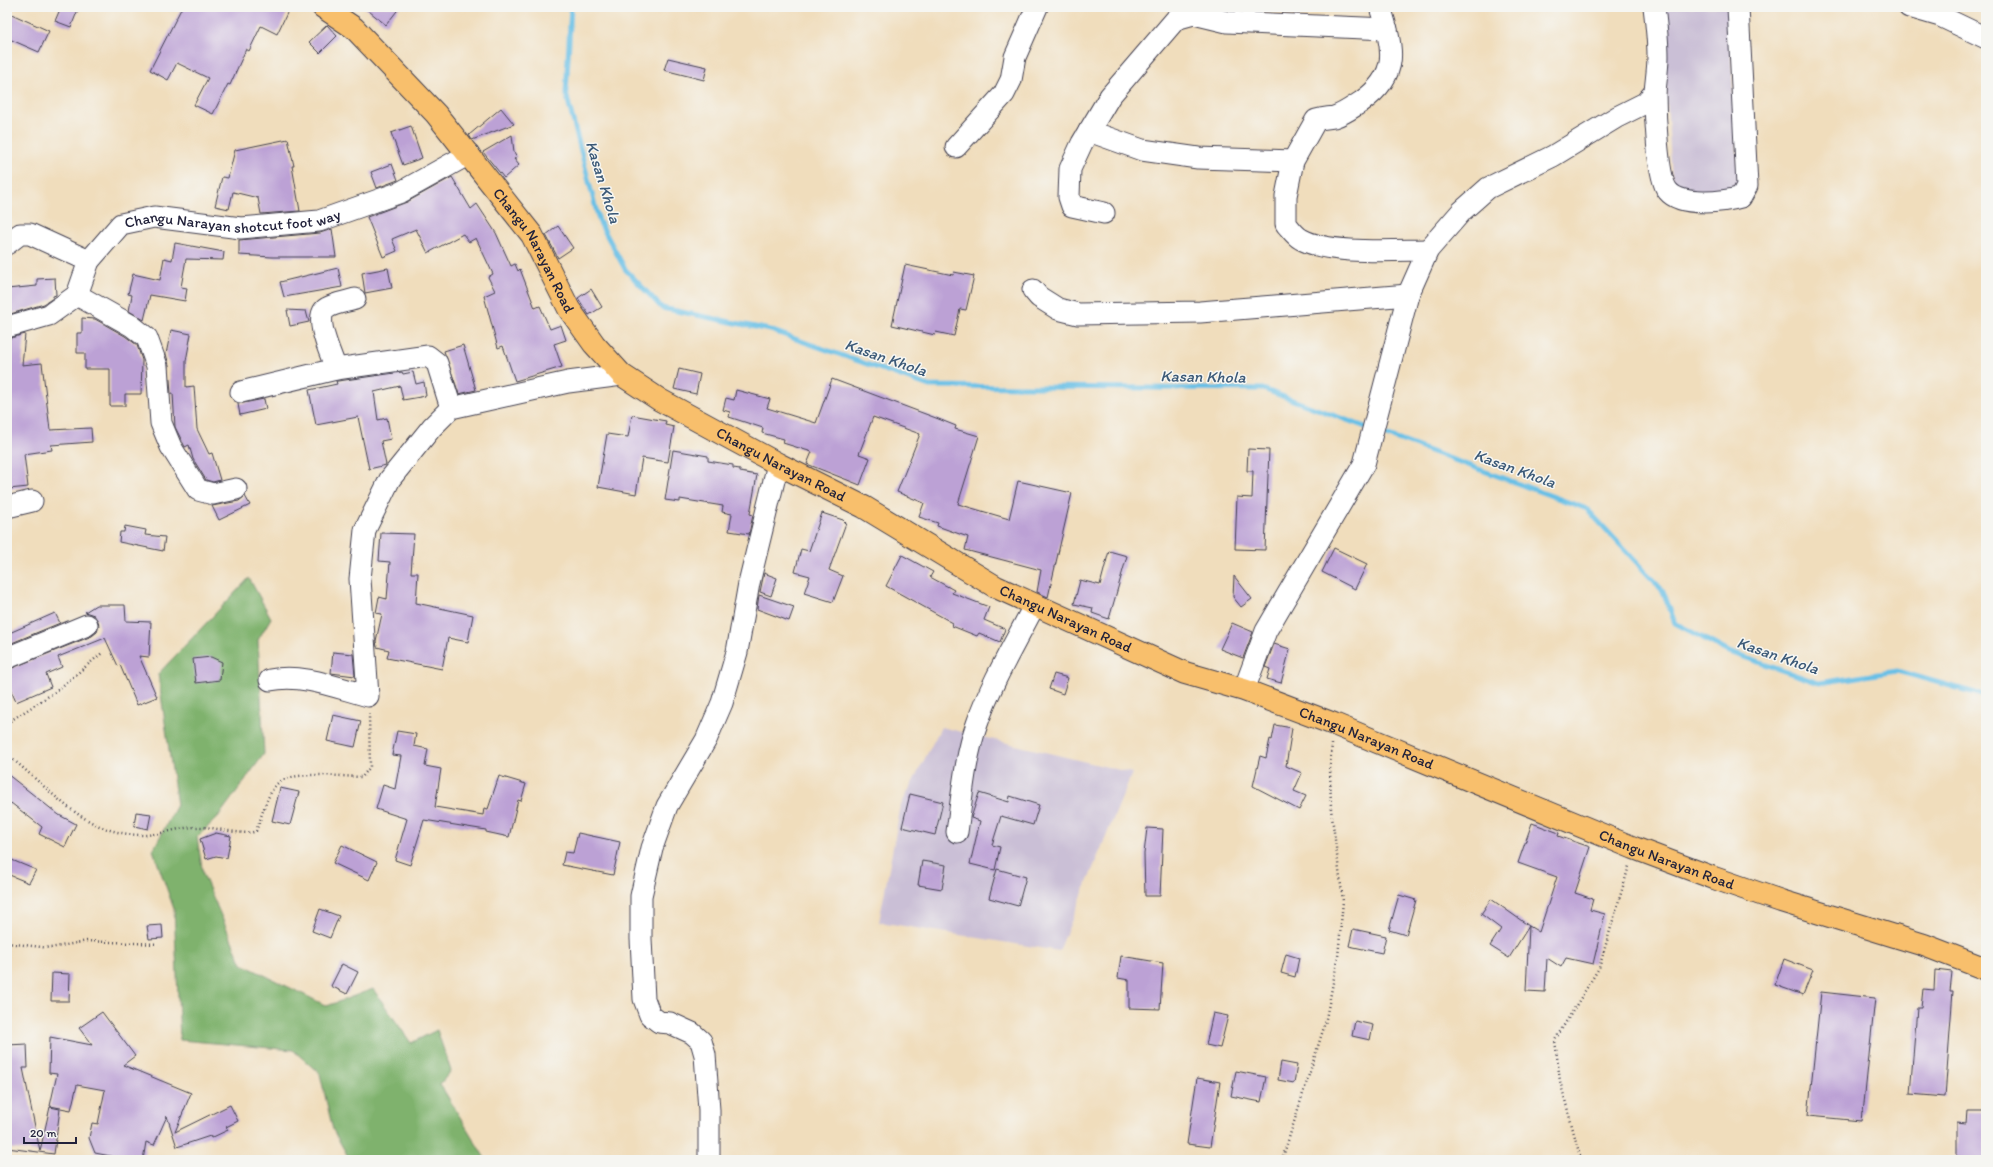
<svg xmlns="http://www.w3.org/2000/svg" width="1993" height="1167" viewBox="0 0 1993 1167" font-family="Itim,sans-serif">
<rect width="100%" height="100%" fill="#f6f6f2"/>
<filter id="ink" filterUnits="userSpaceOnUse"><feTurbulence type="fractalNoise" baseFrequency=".025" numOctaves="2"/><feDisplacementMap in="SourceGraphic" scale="8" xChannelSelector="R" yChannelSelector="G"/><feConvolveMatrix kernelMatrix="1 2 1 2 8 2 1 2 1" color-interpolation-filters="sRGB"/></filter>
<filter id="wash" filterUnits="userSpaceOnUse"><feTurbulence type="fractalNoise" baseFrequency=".012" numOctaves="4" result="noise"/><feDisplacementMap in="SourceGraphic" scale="16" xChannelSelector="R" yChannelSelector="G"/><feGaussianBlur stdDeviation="0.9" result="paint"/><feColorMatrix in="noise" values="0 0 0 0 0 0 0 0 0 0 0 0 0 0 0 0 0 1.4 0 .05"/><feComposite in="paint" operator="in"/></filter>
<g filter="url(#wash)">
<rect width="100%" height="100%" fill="#f0ddbc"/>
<path fill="#cabfd6" d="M1661 7H1728L1739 190 1673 194Z
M941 727 1132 773 1059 951 879 922 901 805Z"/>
<path fill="#7fb26d" stroke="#506a54" d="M249 578 271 618 258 640 264 754 218 817 197 837 203 874 242 964 327 1006 373 989 411 1043 437 1030 451 1071 440 1084 486 1160H350L333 1130 320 1074 293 1050 180 1040 174 909 153 850 177 805 158 674Z"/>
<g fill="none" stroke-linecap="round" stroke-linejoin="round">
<path stroke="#69c0e6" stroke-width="5" d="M571 7 566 93 599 221 625 269 662 308 770 330 929 386 1263 389 1368 428
M1378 432 1587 509 1663 591 1675 623 1729 652 1819 683 1897 671 1986 696"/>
</g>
<g id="blocks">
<path fill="#bca1d5" d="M61 7H79L71 27 55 21Z
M182 7H280L288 11 277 34 261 26 249 51 246 49 230 85 228 84 213 114 194 105 208 78 177 63 168 80 150 70Z
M364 7H400L386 25Z
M7 12 49 31 39 52 7 38Z
M327 25 337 36 320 53 309 42Z
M668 58 707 67 704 80 664 70Z
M501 108 514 124 472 140 469 135Z
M411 126 422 158 403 165 391 133Z
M512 135 514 152 517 157 514 159 519 165 504 178 483 152Z
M288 139 294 166H292L300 211 261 214 258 198 233 192 229 209 215 206 222 177 228 178 235 150Z
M392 164 398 180 377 188 371 172Z
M452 177 471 209 477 204 496 233 511 266 515 264 518 271 520 269 535 308 540 306 550 329 561 325 566 340 554 344 562 367 515 381 503 346 498 348 484 296 495 291 488 277 493 274 476 238 469 242 463 234 428 253 416 229 392 239 397 251 383 257 367 217 407 202Z
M558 226 573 248 558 258 546 235Z
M332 229 336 257H272L239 255V240L320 233Z
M175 243 224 252 223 260 186 259 181 287 187 288 185 301 150 295 144 320 129 311 132 295 128 294 133 274 160 280 164 258 172 260Z
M905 265 953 275 954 272 974 276 966 310 960 309 954 336 936 332 935 335 892 325Z
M338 268 342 287 284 297 280 282Z
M388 268 392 288 365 293 362 273Z
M55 278 56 295 53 296V298L44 304 7 315V289L37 286V279Z
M591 289 602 307 589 315 578 298Z
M287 310 306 311 309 322 290 326Z
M82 318 95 319 125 336 137 345 142 360 141 394H125V406H110V369H85V353H77V333H82Z
M171 330 191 334 186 361V387L194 386 197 429 209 454 212 453 220 480 213 482 206 480 193 459 189 445 185 447 175 427 173 394H171L169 365 166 354Z
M25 334 22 365 42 363 50 430 91 428 92 442 51 445 52 450 24 454 28 487 9 489 7 483V339Z
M463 345 476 390 459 394 444 351Z
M679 369 700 374 696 394 674 389Z
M402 372 403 374 413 372 416 384 424 382 426 396 403 400 400 386 374 392 378 420 387 418 391 439 381 441 386 465 369 469 358 417 316 425 309 390 337 384 336 381H338Z
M832 379 936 418 956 426 955 429 979 436 958 504 1009 519 1018 481 1072 493 1048 597 1037 592 1041 570 965 550 968 537 937 526 938 523 919 517 924 503 897 492 920 434 873 417 859 454 870 458 860 485 807 464 812 452 783 443 784 439 762 433 763 428 729 417 730 412 723 410 726 398 734 400 736 390 770 399 767 408 816 423Z
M264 399 266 409 240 415 238 404Z
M632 415 666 421 665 425 674 427 668 462 642 458 636 494 598 487 607 434 628 437Z
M1248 449 1269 450 1265 550 1235 549 1237 497 1252 498 1253 471H1247Z
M673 450 708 456V461L733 465V468L740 469V472L757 475 750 514 753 515 749 534 729 531 732 514 722 512 723 506 680 499V502L665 500Z
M245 496 250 505 219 520 212 506 239 501Z
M822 513 843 520 846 523 829 570 843 576 833 602 804 593 810 576 795 572 801 549 809 551Z
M125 526 146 530 145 535 165 537 163 551 119 542 120 532H124Z
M381 533 414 534 411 573H418L416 603 473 615 468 642 448 638 442 669 387 658 389 650 377 647 376 641 382 614 376 613 379 597 387 599 390 562 379 561Z
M1334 548 1367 564 1355 589 1322 572Z
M1109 551 1127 556 1109 619 1092 613 1093 608 1074 604 1080 580 1100 585Z
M902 555 933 572 930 577 954 590 952 593 989 607 984 620 1005 629 1000 642 979 633 977 636 952 626 953 623 886 586Z
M764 573 777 578 771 596 760 592Z
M1234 576 1252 599 1241 607 1233 597Z
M759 595 794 607 789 621 757 609Z
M96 605H125L126 621 151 622 149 657 139 656 157 697 137 705 120 665 118 666 105 638 58 657 62 667 46 674 51 687 16 702 7 681V670L92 636 97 632 99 626 98 621 94 615 85 612Z
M55 613 60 623 7 645V634Z
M1232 623 1253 632 1243 658 1220 649Z
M1274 644 1290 649 1281 683 1267 679 1270 669 1265 667Z
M333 652 353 654 355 676 331 673Z
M211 657 222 662 220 680 196 683 193 659Z
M1054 674 1068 678 1063 694 1049 689Z
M333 715 361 721 355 747 327 741Z
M1275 725 1292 728 1286 766 1302 773 1294 791 1306 796 1299 810 1253 786 1260 756 1266 758 1270 739 1272 740Z
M397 731 416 734 414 746 428 749 425 766 441 769 435 807 483 815 484 808 488 809 499 776 526 784 521 801 518 800 509 837 486 832V830L424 820 410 865 395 860 407 819 376 809 383 785 395 789 401 756 392 755Z
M7 774 59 815 76 824 65 847 39 834 42 827 11 803 7 808Z
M280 788 299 792 290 825 272 821Z
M979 793 1009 802 1010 796 1039 805 1033 825 1001 816 992 845 1000 847 995 870 970 864 980 821 971 818Z
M910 794 943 802 935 835 902 827Z
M136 812 151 814 148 829 134 826Z
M1532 823 1559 833 1558 836 1590 847 1575 893 1593 899 1590 910 1605 914 1593 964 1566 958 1561 967 1547 958 1545 992 1526 991 1529 926 1539 932 1557 877 1518 863Z
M1147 828 1163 829 1160 896H1145L1144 854Z
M216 833 231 836 227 858 216 856 206 859 200 839Z
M578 833 620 842 613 875 562 865 565 852 573 853Z
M342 845 377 862 369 880 333 863Z
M7 858 36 870 29 883 7 874Z
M922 861 946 865 942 889 918 885Z
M997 869 1026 877 1018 906 989 898Z
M1399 895 1416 900 1406 935 1389 930Z
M1491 899 1529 926 1509 958 1490 946 1501 929 1481 914Z
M320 909 339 916 330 938 312 931Z
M162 925 163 938 149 939 147 926Z
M1353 929 1386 936 1382 953 1349 946Z
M1286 954 1299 958 1295 977 1281 973Z
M1121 956 1163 963 1160 1009 1129 1008V980L1118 978Z
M1784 959 1813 970 1803 995 1775 985Z
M342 964 358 972 347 994 331 986Z
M1935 970 1952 972 1950 991H1953L1945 1097 1910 1094 1917 1008H1921L1923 989 1934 990Z
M52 973 70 974 69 1001H51Z
M1821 992 1875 998 1863 1113 1862 1112 1861 1121 1808 1116Z
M102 1012 135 1056 123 1065 191 1093 175 1132 230 1105 238 1121 226 1127 228 1130 211 1138 210 1136 177 1147 167 1116 154 1145 146 1142 143 1160H131L95 1153 89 1138 92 1123 98 1124 105 1090 77 1085 71 1110 50 1106 57 1074 49 1073 50 1037 92 1045 79 1028Z
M1213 1013 1228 1016 1220 1048 1206 1045Z
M1355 1021 1373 1025 1370 1040 1352 1036Z
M27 1044 28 1068H23L40 1151 50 1107 60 1109 54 1154 7 1148V1045Z
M1281 1062 1297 1065 1294 1083 1278 1080Z
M1236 1071 1266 1077 1261 1102 1231 1096Z
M1197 1078 1220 1082 1210 1147 1187 1144Z
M1967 1111H1986V1160H1957V1122L1966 1123Z"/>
</g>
</g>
<g filter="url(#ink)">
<use href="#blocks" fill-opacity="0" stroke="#413e4e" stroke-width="1"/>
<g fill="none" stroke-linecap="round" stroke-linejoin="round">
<g stroke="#413e4e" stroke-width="23">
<g id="minor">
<path d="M1380 7C1393 48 1401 74 1361 102 1353 107 1344 114 1334 117 1328 118 1323 118 1316 120L1293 161 1286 196V224C1290 228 1295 236 1301 239 1329 255 1395 250 1428 250"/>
<path d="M1654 7C1656 23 1658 40 1658 56 1658 68 1656 80 1655 92 1655 111 1657 178 1668 191 1681 207 1724 202 1741 197L1747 186 1738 7"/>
<path d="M1909 7 1940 16 1986 38"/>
<path d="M1089 131 1142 150 1198 158 1293 161"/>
<path d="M956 147 1004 94 1011 80 1015 57 1037 7"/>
<path d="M1104 213 1072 206 1069 197 1070 169 1082 143 1110 96 1176 19 1194 14 1227 22 1387 29"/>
<path d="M7 244 20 234H30L89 261"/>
<path d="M1033 290 1039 297 1058 309 1078 314 1200 312 1408 295"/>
<path d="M77 295 132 326 147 338 157 366 161 423 171 447 198 490 213 494 236 489"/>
<path id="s1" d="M7 327 49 315 77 295 89 261 121 224 154 217 241 228 319 221 401 192 469 154"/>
<path d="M336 369C332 356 312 316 327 308 335 303 346 302 355 299"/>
<path d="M241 392 336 369 428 356 437 363 451 408"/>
<path d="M7 507 32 501"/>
<path d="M7 658 87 625"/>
<path d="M270 680C302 673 338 688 368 696L360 579 365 530 390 479 432 427 451 408 568 382 622 375"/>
<path d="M1244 690 1266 631 1364 464 1408 295 1428 250 1462 211 1488 188 1553 156 1617 117 1645 103 1655 92"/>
<path d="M957 832C962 797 965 757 977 724 991 683 1014 645 1034 606"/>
<path d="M709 1160V1110L705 1055 701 1041 692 1033 670 1023 659 1022 650 1015 644 999 641 939V896L652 848 667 806 706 740 722 703 737 652 749 583 778 464"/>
</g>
</g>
<g stroke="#413e4e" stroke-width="24">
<g id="major">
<path id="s2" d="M323 7 354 28 436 114 532 235 569 309 594 344 622 375 660 400 778 464 864 507 996 587 1185 673 1244 690 1334 724 1634 848 1714 878 1781 901 1924 945 1986 969"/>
</g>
</g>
<path stroke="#413e4e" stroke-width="2.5" stroke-dasharray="1 3" stroke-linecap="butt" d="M7 723 55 692 102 653
M7 755C51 788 82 835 143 835 161 835 179 827 197 827 214 826 244 837 256 831 262 816 266 797 276 785 290 769 341 777 362 777L370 767 369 714
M7 943 50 948 87 941 158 944
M1282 1160 1325 1024 1338 957 1343 901 1331 809 1330 765 1332 744
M1581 1160 1560 1081 1555 1040 1599 968 1629 866"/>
<use href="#minor" stroke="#fff" stroke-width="21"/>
<use href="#major" stroke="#f8bf6c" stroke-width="22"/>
</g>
</g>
<g text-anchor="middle" stroke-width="3" stroke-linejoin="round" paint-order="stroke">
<g font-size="15" fill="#22223b" stroke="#f6f6f2">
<text dy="5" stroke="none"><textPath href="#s1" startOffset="276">Changu Narayan shotcut foot way</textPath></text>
<text dy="5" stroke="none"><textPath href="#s2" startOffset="325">Changu Narayan Road</textPath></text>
<text dy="5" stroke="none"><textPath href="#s2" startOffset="661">Changu Narayan Road</textPath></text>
<text dy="5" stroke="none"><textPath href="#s2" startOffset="985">Changu Narayan Road</textPath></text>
<text dy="5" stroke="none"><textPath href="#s2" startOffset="1309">Changu Narayan Road</textPath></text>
<text dy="5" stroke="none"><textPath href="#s2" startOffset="1633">Changu Narayan Road</textPath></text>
</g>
<g font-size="16" font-style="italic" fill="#3b5977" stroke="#f6f6f2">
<text transform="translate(604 182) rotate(73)" y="6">Kasan Khola</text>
<text transform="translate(886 357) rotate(19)" y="6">Kasan Khola</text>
<text transform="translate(1203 376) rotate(1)" y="6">Kasan Khola</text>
<text transform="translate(1515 468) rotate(20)" y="6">Kasan Khola</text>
<text transform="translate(1778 655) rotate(19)" y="6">Kasan Khola</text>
</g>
</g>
<rect width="1993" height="1167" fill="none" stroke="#f6f6f2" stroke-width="24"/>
<path d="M24 1137v6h52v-6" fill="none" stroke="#22223b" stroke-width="2"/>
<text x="30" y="1137" font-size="12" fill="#22223b" stroke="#f6f6f2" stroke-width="3" paint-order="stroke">20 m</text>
</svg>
